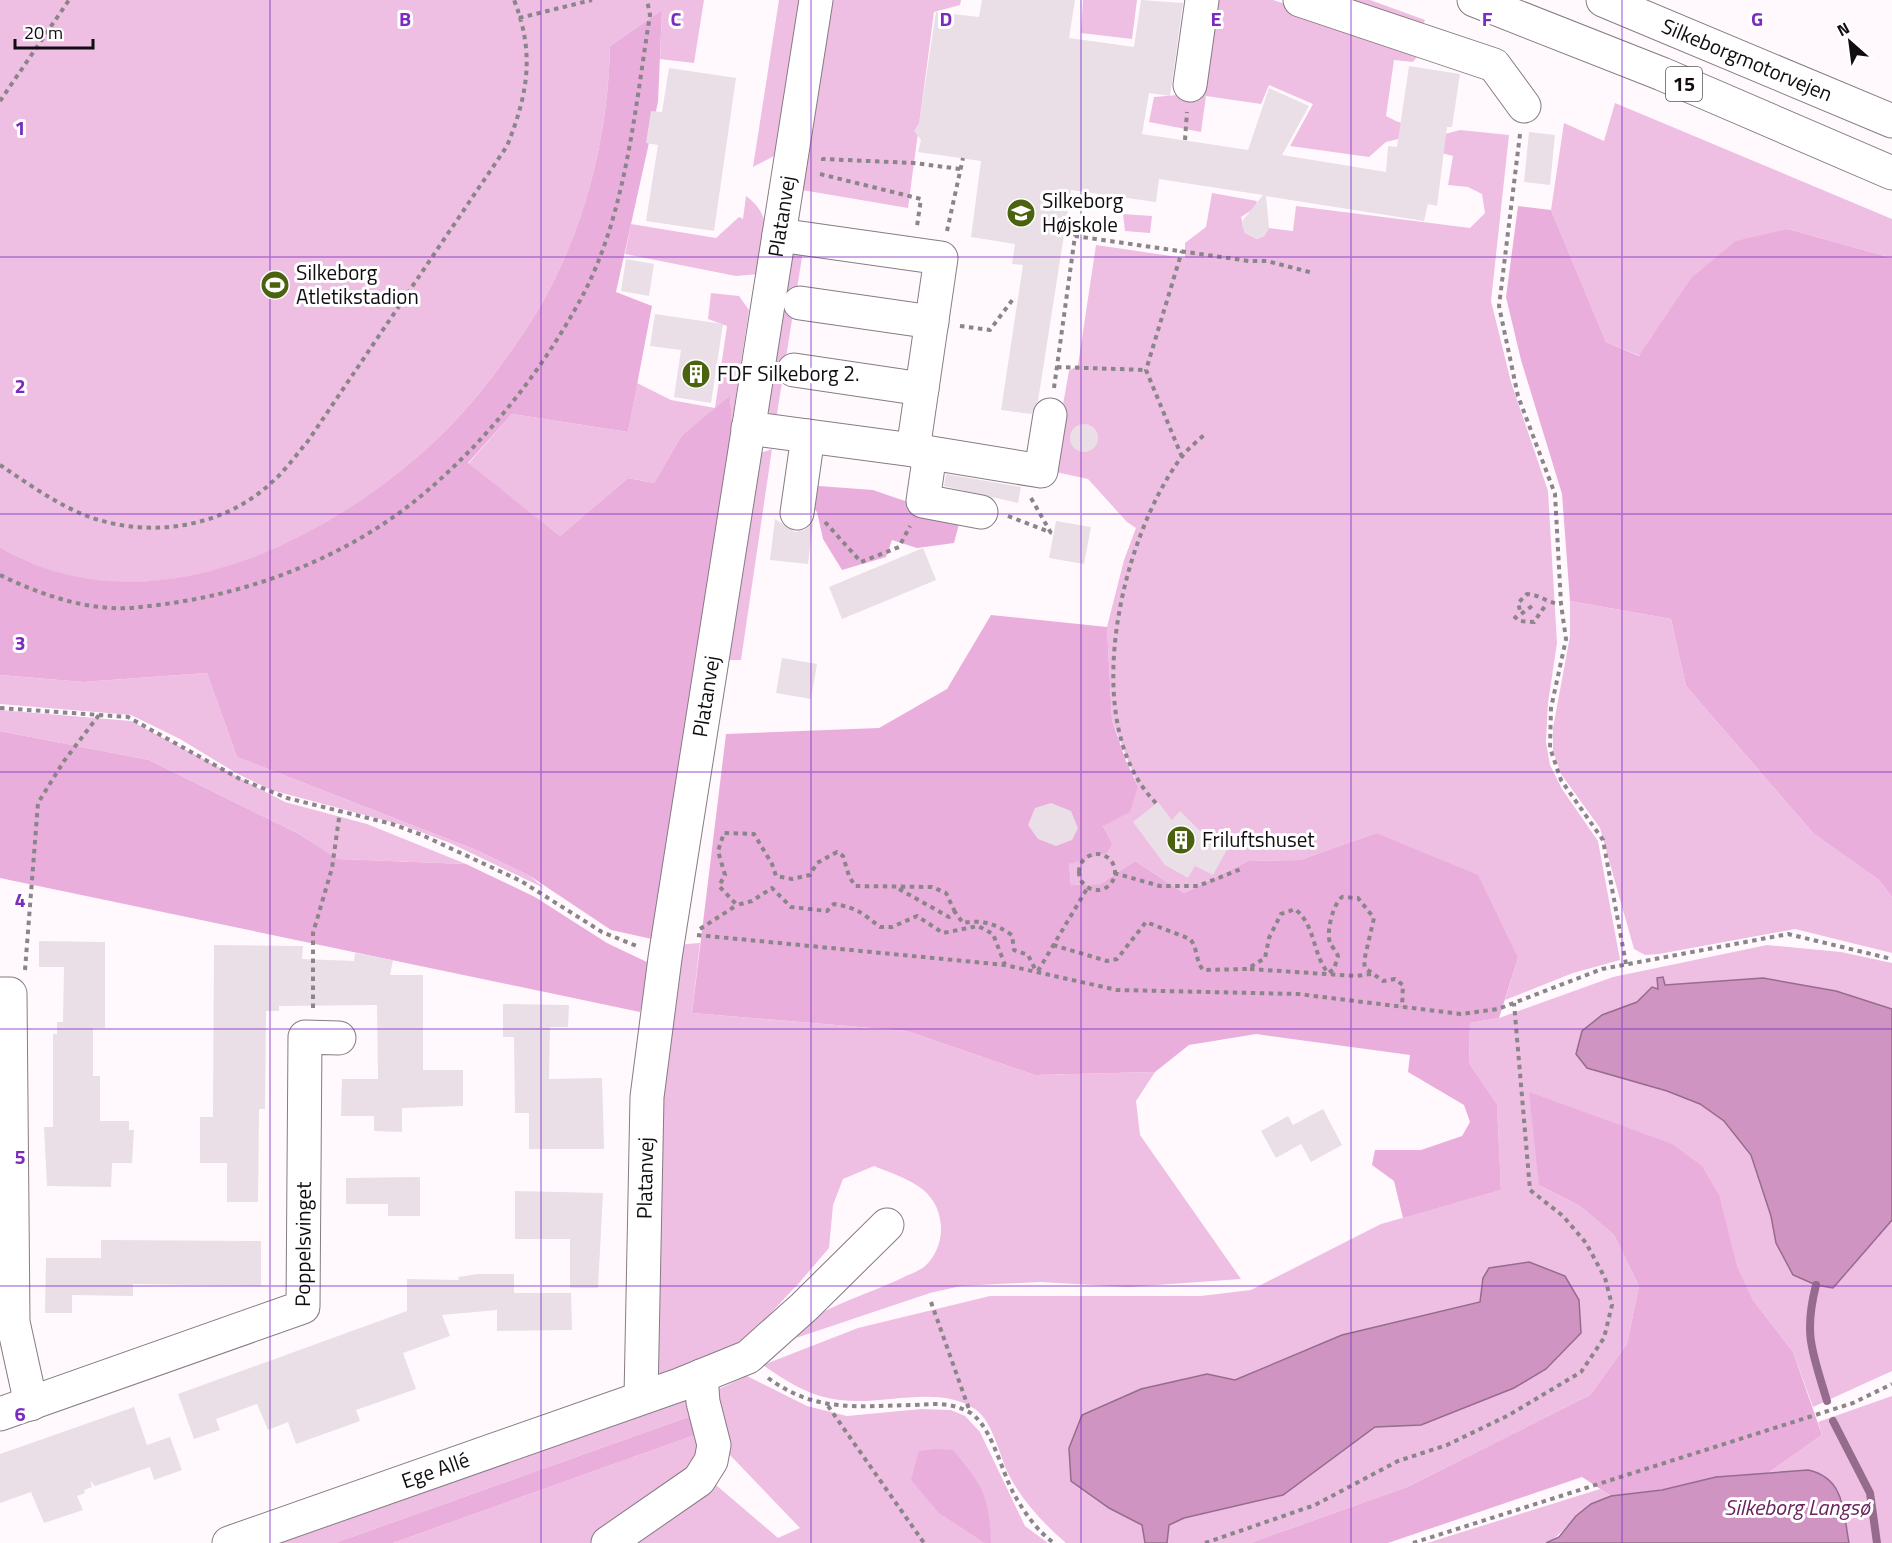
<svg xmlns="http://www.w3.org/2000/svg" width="1892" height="1543" viewBox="0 0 1892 1543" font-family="'Titillium Web',sans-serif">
<rect width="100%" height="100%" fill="#fff9fd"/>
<path fill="#efbee3" d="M0 0H704L694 63 660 59 662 10 610 46C608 139 584 234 535 315 507 359 475 403 437 439 327 543 145 635 0 547Z
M779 0H802L778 154 753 167Z
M834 0H961L960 5 934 12 908 208 802 190 826 14Z
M1083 0H1137L1132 39 1081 33Z
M1216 0H1273L1424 48 1413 62 1394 60 1386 116 1398 122 1443 128 1386 142 1369 157 1290 146 1313 104 1269 85 1261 104 1206 96 1201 132 1149 122 1154 97 1178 95Z
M1343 0H1370L1425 20 1422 27Z
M1615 103 1892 219V258L1788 229 1690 279 1640 356 1606 342 1551 210 1564 123 1604 141Z
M1460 130 1509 135 1491 301 1511 382 1548 491 1557 643 1548 703 1546 742 1550 765 1562 789 1598 841 1620 960 1573 973 1505 1000 1518 958 1376 833 1300 860 1248 861 1184 893 1135 861 1100 884 1071 885 1069 864 1112 843 1103 826 1138 786 1112 720 1107 627 1124 560 1136 528 1127 522 1088 479 1051 471 1069 371 1078 365 1096 245 1185 258V243L1206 227 1212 193 1257 201 1255 208 1241 217 1245 233 1257 239 1264 236 1269 228 1293 231 1296 206 1470 228 1485 213 1482 194 1468 187 1448 185 1453 156 1408 144Z
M746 196C776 218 764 242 759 274L736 276 625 254 631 224 716 238 739 217 743 219Z
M1123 214 1152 216 1150 233 1125 231Z
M803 251 776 420 764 407 788 260 797 252Z
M711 293 739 296 749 310 732 422 730 397 682 435 654 483 628 478 560 536 468 464 512 414 628 432 637 383 671 400 715 408 727 326 708 319Z
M772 449 741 660H725L755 455Z
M1570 601 1671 619 1686 686 1814 834 1879 880 1892 897V953L1795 929 1659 954 1645 955 1634 949 1600 828 1561 774 1553 751V728L1570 636Z
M207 673 237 757 476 850 530 876 544 888 450 843 402 825 271 790 236 773 180 739 131 715 0 704V675L83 682Z
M0 710 131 721 285 802 367 824 466 864 338 859 299 834 149 760 0 731Z
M700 943 692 1013 907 1031 1035 1075 1155 1072 1136 1101 1140 1135 1241 1279 1128 1287 1040 1282 961 1286 930 1293 787 1341C814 1307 866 1296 904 1277 910 1274 919 1271 924 1267 936 1257 942 1240 941 1226 938 1187 906 1179 874 1166L843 1179 833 1205 829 1248 799 1283 736 1350 663 1376 656 1370 663 1041 677 950 686 944Z
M1767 945 1841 952 1892 963V1371L1813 1407 1793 1352 1753 1300 1736 1267 1720 1197 1539 1185 1580 1206 1614 1235 1639 1286 1627 1344 1590 1395 1407 1487 1250 1543H1066C1044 1524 1024 1503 1010 1477 1000 1459 994 1422 975 1409 937 1384 883 1406 840 1400 811 1397 787 1382 763 1365L858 1328 990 1296H1201L1251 1290 1381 1224 1501 1190 1497 1104 1469 1063 1470 1023 1499 1018 1613 977Z
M747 1376 807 1406 847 1416 921 1409 951 1410 965 1416 980 1432 1025 1526 1048 1543H623L695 1492 716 1485 778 1538 800 1528 729 1454 708 1394Z
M1892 1396V1543H1849L1838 1490 1808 1470 1768 1473 1822 1435 1818 1422Z
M692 1398 704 1418 691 1474 596 1543H393L695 1435 694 1415 335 1543H280L504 1465 632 1416Z
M1600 1489 1611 1496C1599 1501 1588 1505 1578 1515 1566 1525 1561 1536 1546 1543H1427Z"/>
<path fill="#eaaedc" d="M662 10 658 102 616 292 652 306 628 432 512 414 468 463 560 536 628 478 654 483 682 435 730 396 732 422 661 941 611 930 530 876 476 850 237 757 207 673 83 682 0 675V547C145 634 327 543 437 439 475 403 507 359 535 315 584 234 608 139 610 46Z
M1518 206 1551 210 1606 342 1639 356 1690 279 1736 241 1788 229 1892 258V897L1879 880 1814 834 1686 686 1671 619 1570 601 1562 494 1521 360 1506 297Z
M809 480 819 486 873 490 960 520 954 543 917 548 892 540 886 557 842 570 823 539 817 512 802 495Z
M991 615 1107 627 1112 720 1126 761 1138 786 1130 812 1103 826 1112 843 1107 853 1069 864 1071 885 1100 884 1135 861 1184 893 1248 861 1300 860 1376 833 1478 875 1518 958 1499 1018 1470 1023 1469 1063 1497 1104 1501 1190 1403 1218 1394 1181 1372 1165 1375 1150H1421L1462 1136 1470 1122 1464 1105 1408 1072 1410 1055 1256 1034 1189 1045 1155 1072 1035 1075 907 1031 692 1013 726 734 879 728 947 689Z
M0 731 149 760 299 834 338 859 466 864 535 897 607 943 651 964 640 1012 0 878Z
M1529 1092 1672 1144 1702 1166 1720 1197 1737 1267 1753 1300 1793 1352 1822 1435 1768 1473 1716 1477 1662 1490 1611 1496 1582 1477 1388 1543H1250L1407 1487 1590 1395 1627 1344 1639 1286 1614 1235 1580 1206 1539 1185Z
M694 1415 695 1435 393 1543H335Z
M935 1449 953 1450C983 1487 989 1494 991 1543H985L939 1513 911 1480 919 1451Z"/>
<path fill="#cf94c2" stroke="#966c8d" stroke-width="1.5" d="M1663 977 1665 985 1763 978 1836 991 1892 1009V1220L1833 1288 1816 1285 1793 1275 1776 1243 1771 1216 1751 1155 1724 1121 1700 1104 1667 1091 1587 1068 1576 1054 1582 1031 1602 1015 1637 1002 1652 987 1658 989 1657 978Z
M1529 1262 1565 1276 1579 1300 1581 1333 1546 1369 1514 1388 1421 1425 1375 1427 1283 1495 1184 1518 1169 1525 1167 1543H1145L1142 1525 1109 1508 1071 1481 1069 1448 1082 1415 1141 1389 1207 1374 1235 1380 1342 1335 1480 1302 1483 1278 1489 1268Z
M1808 1470C1845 1478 1843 1511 1849 1543H1546L1559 1537 1576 1516 1591 1504 1611 1496 1662 1490 1716 1477Z"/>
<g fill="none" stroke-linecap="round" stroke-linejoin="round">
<path stroke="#966c8d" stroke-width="8" d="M1816 1285C1803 1336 1813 1353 1827 1401
M1833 1421 1870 1493 1877 1543"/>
</g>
<path fill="#eadee7" d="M982 0H1075L1069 38 1134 47 1141 0 1183 3 1170 96 1149 93 1142 134 1248 150 1269 88 1309 106 1282 155 1386 172 1388 146 1397 147 1409 66 1460 74 1452 127H1447L1437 206 1428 204 1424 221 1266 196 1269 228 1264 236 1257 239 1245 233 1242 226 1243 220 1263 195 1159 179 1156 202 1071 190 1038 401 1031 414 1001 410 1023 265 1012 264 1015 244 971 237 981 161 918 152 921 140 914 131 919 123 936 12 979 17Z
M669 68 736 78 714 231 646 221 658 145 646 143 651 111 662 112Z
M1529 132 1555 135 1550 185 1524 182Z
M626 259 654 264 649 296 621 291Z
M655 314 723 324 711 403 674 397 681 350 650 346Z
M1070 438a14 14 0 1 1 28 0a14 14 0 1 1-28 0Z
M946 474 1021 487 1018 503 944 486Z
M775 519 795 532 804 530 813 523 808 564 770 560Z
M1056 521 1091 527 1084 564 1049 558Z
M923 548 936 580 842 619 829 587Z
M782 658 817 664 811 699 776 693Z
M1158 802 1172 820 1180 811 1202 833 1228 848 1213 875 1195 866 1188 878 1165 865 1133 822Z
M1051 803 1071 811 1078 828 1072 840 1056 846 1038 839 1028 825 1035 808Z
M39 941 105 942V1028H93V1076H100V1121H129V1130H134L132 1163H112L111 1187 47 1186 44 1127H53V1034H57V1022H63L64 967H39Z
M214 945 303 946 302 959 354 961 355 953 393 960 390 975H423V1070H463V1106L402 1108V1132L374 1131V1116H341L342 1079H378L377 1005 279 1006V1011H266L265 1109H259L258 1202H227V1163H200V1117H213Z
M503 1004 569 1005 568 1027H550L549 1079 602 1078 604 1149H529V1113H515L514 1037H503Z
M1323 1109 1342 1145 1311 1162 1301 1144 1276 1158 1261 1131 1288 1116 1293 1125Z
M420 1177V1216H388V1204H346V1178Z
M515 1191 603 1193 598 1288H570V1239H515Z
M101 1240 261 1241V1286L133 1284V1296L72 1295V1313H45L46 1258H101Z
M478 1274H514V1293H571L572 1330 497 1331V1310L442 1315 450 1336 403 1353 416 1389 356 1410 360 1421 296 1444 288 1422 268 1430 257 1404 216 1419 220 1430 194 1439 178 1394 407 1311V1279L459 1280 458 1277Z
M134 1407 147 1445 170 1437 182 1470 154 1480 150 1467 95 1486 90 1481 92 1487 84 1490 85 1493 77 1496 83 1510 44 1523 31 1492 0 1503V1454Z"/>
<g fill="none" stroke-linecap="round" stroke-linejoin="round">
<g stroke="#877b84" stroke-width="35">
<g id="minor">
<path d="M1300 0 1494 65 1524 106"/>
<path d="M1190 85 1202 0"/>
<path d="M800 303 932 322"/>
<path d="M794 370 922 389"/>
<path d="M748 428 913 450 941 258 779 235"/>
<path d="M913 450 1041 471 1050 415"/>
<path d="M930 453 923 501 981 512"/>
<path d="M797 513 808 436"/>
<path d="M0 994H10L13 1322 31 1404"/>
<path id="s1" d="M641 1397 647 1097 665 958 816 0"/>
<path id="s2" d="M0 1414 303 1307 305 1037 339 1038"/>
<path id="s3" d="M229 1543 679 1385 748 1357 804 1307 887 1225"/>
<path d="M608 1543 699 1480 711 1461 714 1445 703 1402 701 1376"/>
</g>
</g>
<g stroke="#877b84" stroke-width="35">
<g id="highway">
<path d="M1474 0 1662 74 1892 173"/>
<path id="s4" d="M1603 0 1892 121"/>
</g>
</g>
<path stroke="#8a8589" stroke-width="4" stroke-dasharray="4.5 4.5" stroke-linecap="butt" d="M519 18 592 0
M0 101 69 0
M1520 134 1499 306 1518 396 1555 494 1561 604 1566 639 1551 708 1550 748 1561 780 1603 840 1626 964
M1185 140 1187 112
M823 161V159L914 163 960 169
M820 174 921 199 917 226
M947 231 963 158
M960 326 990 330 1013 299
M1057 367 1146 370
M1054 388 1075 236 1249 261H1267L1313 273
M1182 457 1146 370 1182 251
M0 465C27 483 56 504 87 516 148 539 223 528 271 483 285 471 296 455 308 441L507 146C528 94 535 53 514 0
M1031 498 1051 533
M1008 516 1052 533
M825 522 861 562 899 547 910 526
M0 575C31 590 65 603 100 607 122 610 143 607 165 604 256 592 350 555 421 496 488 440 543 370 584 293 627 209 635 107 650 15L647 0
M1532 606 1521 614 1518 603 1527 594C1541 595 1547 603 1561 604
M1514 616 1519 621 1534 622 1547 603
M0 708 128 717 240 779 287 798 392 824 422 835 521 881 602 932 639 947
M1156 803C1077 723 1121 540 1180 459 1187 449 1198 441 1206 433
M1079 872a18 18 0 1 1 36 0a18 18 0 1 1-36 0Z
M1114 873 1160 886H1198L1241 869
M899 889 949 917 955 912 963 923C982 919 995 924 1012 935L1014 950 1028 955 1036 971
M955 912 946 893 932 887 855 886 849 876 843 856 837 852 817 863 810 875 792 879 776 876 772 864 754 834 724 833 718 851 725 875 719 886 737 905 752 901 772 888 791 907 827 911 834 904C858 908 862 913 880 927H892L917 916 943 933 978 926 993 934 1005 965
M700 929 737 905
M697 935 1005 965 1117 990 1298 994 1461 1014 1498 1009 1602 969 1788 934 1892 959
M1053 945 1107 961 1117 959 1146 922 1190 939C1198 948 1195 960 1203 970L1247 969 1265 958 1269 938 1281 914 1295 909C1316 926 1312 953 1328 973L1334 969 1338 956C1336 951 1332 947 1330 943 1326 932 1333 904 1342 897L1358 898 1374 918 1364 961 1365 968 1383 981 1395 979 1403 985 1402 1007
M1250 969 1356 976 1371 974
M25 970 38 803 64 761 99 715
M1038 971 1088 887
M313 1008V933L332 868 340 811
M931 1302 970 1412
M768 1378C816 1413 857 1406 913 1405 933 1404 949 1402 967 1411 991 1422 1001 1471 1014 1494 1024 1512 1037 1531 1054 1543
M828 1406 924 1543
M1205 1543 1315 1505 1398 1461 1447 1445 1509 1415 1581 1372 1604 1338 1612 1305 1605 1278 1586 1243 1563 1216 1530 1190 1514 1003
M1413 1543 1853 1403 1892 1384"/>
<use href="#minor" stroke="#fff" stroke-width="33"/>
<use href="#highway" stroke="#fff" stroke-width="33"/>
</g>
<path fill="none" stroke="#7b2cbf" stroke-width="1.5" stroke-opacity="0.55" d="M270 0V1543M541 0V1543M811 0V1543M1081 0V1543M1351 0V1543M1622 0V1543M0 257H1892M0 514H1892M0 772H1892M0 1029H1892M0 1286H1892"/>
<defs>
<g id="school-disc" transform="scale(1.5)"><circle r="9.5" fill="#4b620e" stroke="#fff"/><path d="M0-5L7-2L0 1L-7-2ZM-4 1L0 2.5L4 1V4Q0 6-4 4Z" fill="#fff"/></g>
<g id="stadium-disc" transform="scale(1.5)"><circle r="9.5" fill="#4b620e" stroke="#fff"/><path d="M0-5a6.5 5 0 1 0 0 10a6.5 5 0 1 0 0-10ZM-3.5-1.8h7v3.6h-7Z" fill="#fff"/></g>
<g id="building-disc" transform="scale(1.5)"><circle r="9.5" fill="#4b620e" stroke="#fff"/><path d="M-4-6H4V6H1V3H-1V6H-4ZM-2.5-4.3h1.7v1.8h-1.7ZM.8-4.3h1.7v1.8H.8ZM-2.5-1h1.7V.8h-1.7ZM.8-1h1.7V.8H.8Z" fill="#fff"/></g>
</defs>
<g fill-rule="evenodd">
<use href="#school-disc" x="1021" y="213"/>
<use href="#stadium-disc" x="275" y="285"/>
<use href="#building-disc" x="696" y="374"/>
<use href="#building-disc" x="1181" y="840"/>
</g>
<g text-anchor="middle" stroke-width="6" stroke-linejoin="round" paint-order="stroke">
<rect fill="#fff" stroke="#585658" stroke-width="1.5" x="1666" y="67" width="36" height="34" rx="4.5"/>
<g font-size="20" font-weight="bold" fill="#110d10">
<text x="1684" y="91">15</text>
</g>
<g font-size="21" fill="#110d10" stroke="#fff">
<text dy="7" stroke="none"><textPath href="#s4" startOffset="156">Silkeborgmotorvejen</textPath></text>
<text dy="7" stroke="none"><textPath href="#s1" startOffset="1191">Platanvej</textPath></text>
<text dy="7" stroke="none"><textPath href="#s1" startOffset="705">Platanvej</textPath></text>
<text dy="7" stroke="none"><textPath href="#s1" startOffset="219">Platanvej</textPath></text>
<text dy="7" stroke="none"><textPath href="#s2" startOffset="384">Poppelsvinget</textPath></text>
<text dy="7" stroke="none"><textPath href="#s3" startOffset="219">Ege Allé</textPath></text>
</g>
<g font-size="21" fill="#110d10" stroke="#fff" text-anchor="start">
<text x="1042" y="208">Silkeborg<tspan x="1042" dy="24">Højskole</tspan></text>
<text x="296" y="280">Silkeborg<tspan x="296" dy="24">Atletikstadion</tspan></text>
<text x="717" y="381">FDF Silkeborg 2.</text>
<text x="1202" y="847">Friluftshuset</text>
</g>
<g font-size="22" font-style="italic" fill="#69245d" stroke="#fff">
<text x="1797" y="1515">Silkeborg Langsø</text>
</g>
</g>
<g font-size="20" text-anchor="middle" font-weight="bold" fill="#7b2cbf" stroke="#fff" stroke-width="6" stroke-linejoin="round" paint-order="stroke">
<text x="405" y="26">B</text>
<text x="676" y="26">C</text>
<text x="946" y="26">D</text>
<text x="1216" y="26">E</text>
<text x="1487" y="26">F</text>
<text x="1757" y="26">G</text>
<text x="20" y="135">1</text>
<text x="20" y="393">2</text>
<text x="20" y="650">3</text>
<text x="20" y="907">4</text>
<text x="20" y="1164">5</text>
<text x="20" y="1421">6</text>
</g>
<g transform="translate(1850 42) rotate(332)" stroke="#ffffff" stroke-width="4.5" paint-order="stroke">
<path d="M0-4.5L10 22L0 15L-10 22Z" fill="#110d10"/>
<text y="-9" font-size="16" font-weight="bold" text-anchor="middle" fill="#110d10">N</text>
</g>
<path d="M15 39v9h78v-9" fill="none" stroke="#110d10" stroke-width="3"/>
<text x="24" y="39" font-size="18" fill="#110d10" stroke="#ffffff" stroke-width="4.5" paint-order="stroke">20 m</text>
</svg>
